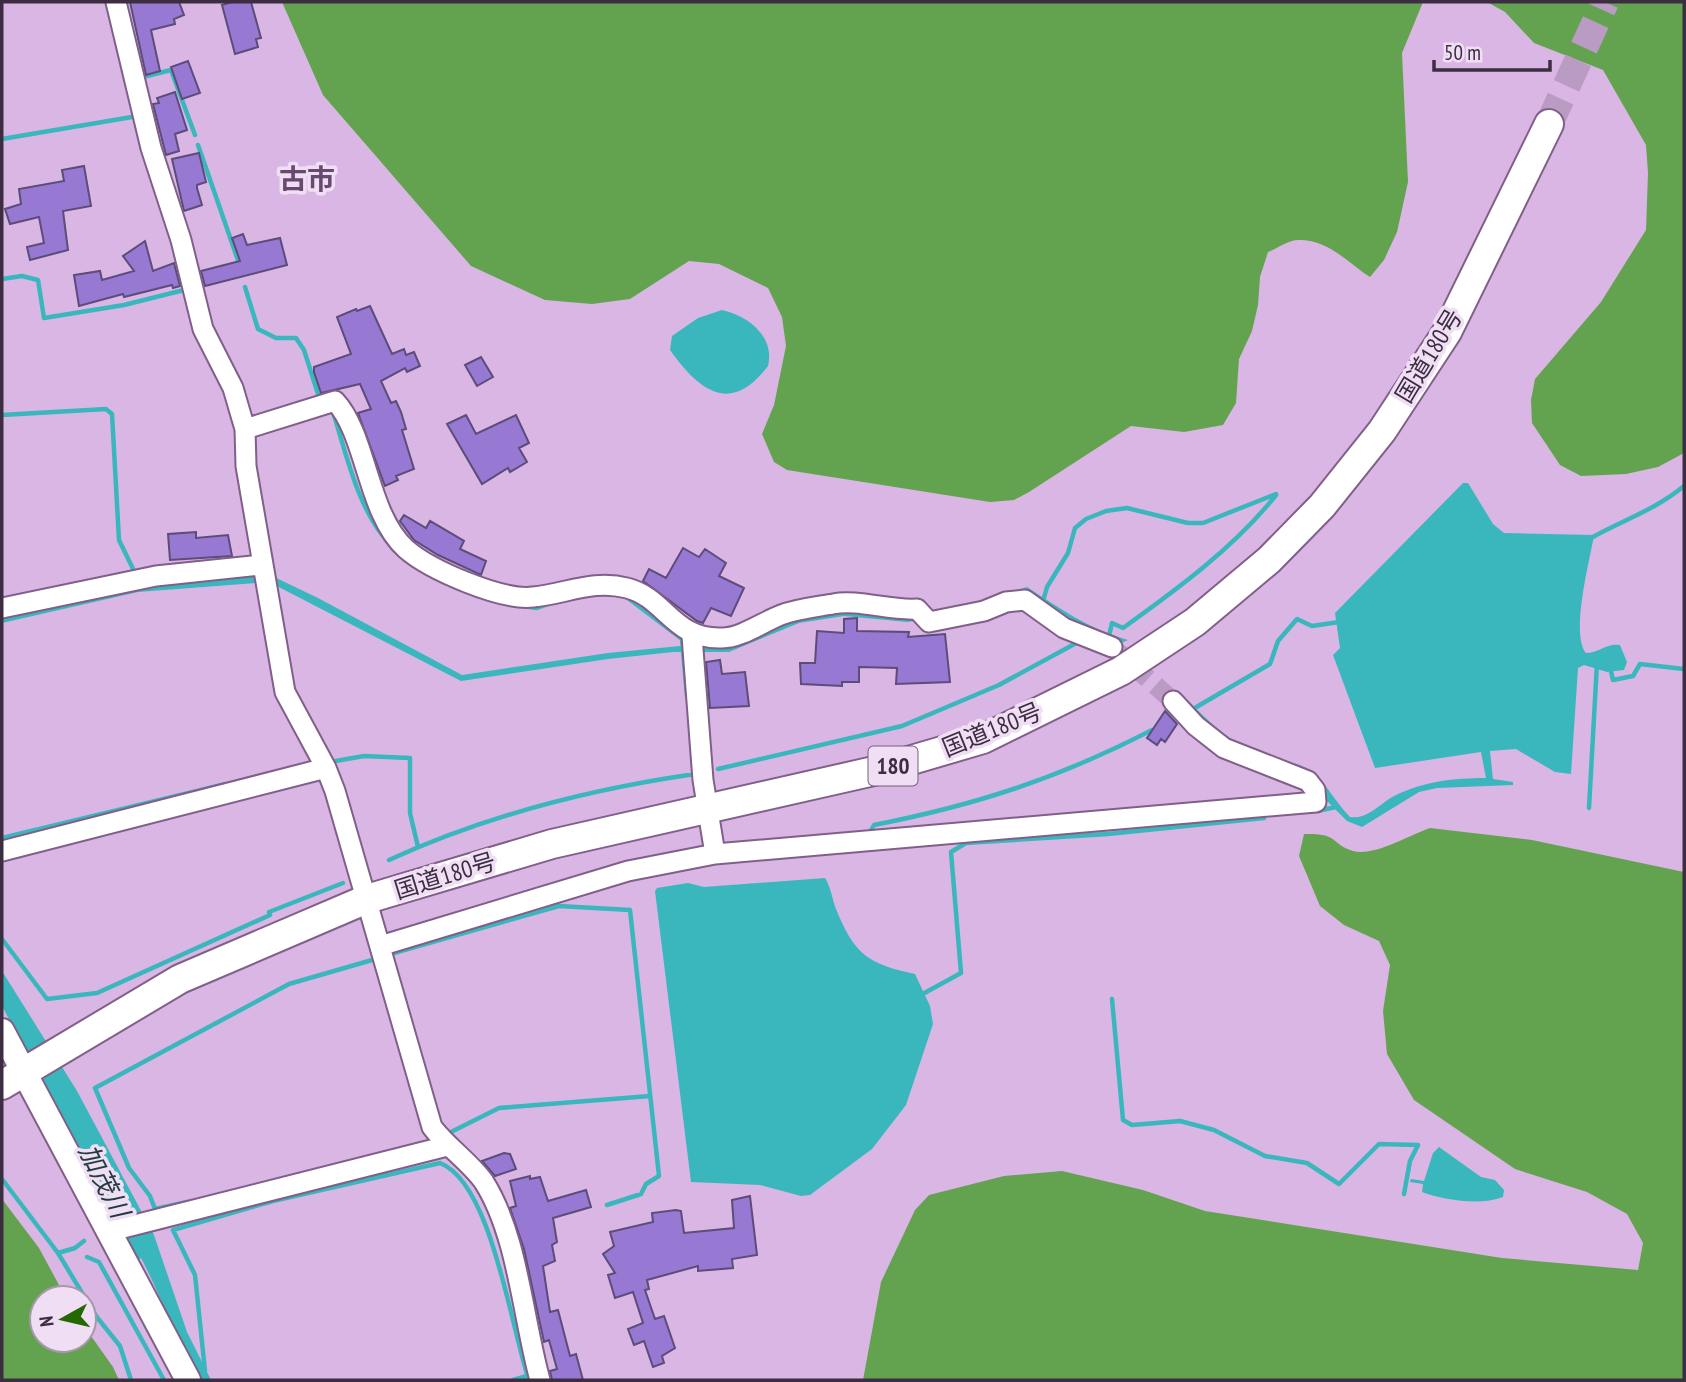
<svg xmlns="http://www.w3.org/2000/svg" width="1686" height="1382" viewBox="0 0 1686 1382" font-family="'PT Sans Narrow','Noto Sans JP',sans-serif">
<rect width="100%" height="100%" fill="#dab6e4"/>
<path fill="#63a350" d="M282 2H1423L1402 53 1408 182 1397 232 1384 260 1370 277C1348 263 1328 239 1298 240 1289 240 1276 249 1268 252L1260 277 1258 305 1252 331 1239 359 1236 403 1223 425 1184 432 1131 426 1029 492 1014 500 990 502 787 470 774 462 762 434 774 405 786 346 782 317 768 288 719 264 689 261 630 299 592 304 545 300 471 266 323 95Z
M1487 2H1684V453L1658 467 1626 474 1581 476 1560 465 1532 423 1531 400 1535 379 1601 302 1646 230 1648 173 1646 145 1603 70 1534 43 1505 12Z
M1430 828 1532 840 1684 872V1380H863L881 1282 915 1210 929 1195 1004 1176 1062 1171 1143 1190 1205 1211 1502 1258 1638 1270 1643 1243 1627 1214 1587 1192 1515 1169 1414 1100 1387 1054 1383 1011 1390 965 1379 941 1344 925 1320 906 1299 856 1304 834C1340 833 1329 843 1353 851 1373 857 1410 835 1430 828Z
M2 1199 39 1248 66 1298H42V1340H84V1326L113 1367 119 1380H2Z"/>
<path fill="#3ab7bc" d="M722 310C749 316 775 337 768 366 731 415 700 392 670 350L672 336 698 318Z
M1463 483H1468L1493 524 1504 533 1594 535C1590 560 1570 634 1586 653 1598 653 1607 643 1620 645L1627 662 1624 670 1607 672 1584 665 1578 668 1571 774 1555 772 1516 749 1490 751 1493 779 1513 782V785L1437 788 1419 792 1362 827 1347 821 1325 799 1248 757 1172 694 1178 690C1205 718 1227 742 1265 756 1279 761 1299 762 1311 771 1327 784 1336 803 1350 817 1367 820 1381 803 1394 796 1425 781 1453 778 1486 778L1481 752 1375 768 1333 655 1340 648 1335 613Z
M249 570 270 575 318 598 462 675 608 653 690 645 829 609 902 614 957 607 1027 587C1061 609 1089 629 1128 640L1119 644 1082 630 1039 606 907 622 844 616 799 623 729 652H673L608 659 461 681 269 582 138 592 2 623V612L101 590Z
M825 878C831 887 832 899 836 909 854 954 868 964 915 974L930 1006 933 1024 906 1105 872 1149 810 1195 801 1196 760 1185 691 1182 655 891 657 888 688 883 704 887Z
M2 971 77 1091 154 1235 187 1332 211 1380H198C176 1339 162 1298 141 1258L137 1261 2 1006Z
M1439 1147 1481 1177 1495 1180 1504 1190 1503 1197C1480 1206 1444 1200 1422 1192L1423 1184 1410 1182 1411 1179 1424 1181 1433 1153Z"/>
<g fill="none" stroke-linecap="round" stroke-linejoin="round">
<path stroke="#3ab7bc" stroke-width="4.5" d="M142 73 143 77 171 70 195 135
M2 139 132 117
M198 145 240 266
M2 279 22 276 38 280 44 318 124 305 188 289
M245 287 258 329 276 338H296L304 350 320 400
M2 415 106 409 112 414 119 540 135 573
M334 415C347 457 359 512 390 544
M1591 538C1623 520 1655 510 1684 486
M628 598 682 639 687 696
M1043 601 1047 587 1068 553 1075 528 1086 519 1106 511 1127 508 1188 523H1203L1276 494
M516 605 537 608 551 603
M1109 636 1112 623 1123 628C1176 590 1235 547 1276 495
M1610 667 1613 680 1633 676 1640 664 1684 669
M1193 709 1270 664 1278 641 1297 619 1312 626 1339 622
M330 762 364 756 410 758V813L418 847
M718 769 902 726 999 685 1080 641
M1589 808 1597 663
M1317 811 1336 807
M869 834 874 825C976 805 1059 778 1152 730
M2 838 226 784
M389 860C485 816 591 789 695 774V771
M2 939 47 999 97 993 270 915 269 912 343 883
M387 955 559 906 630 910 659 1176 646 1184 641 1194 607 1205
M919 996 961 973 951 852 966 843 1108 834 1264 818
M1112 999 1123 1120 1132 1125 1180 1121 1214 1130 1265 1156 1307 1163 1339 1184 1379 1144 1418 1145 1410 1161 1404 1194
M449 1133 499 1108 650 1096
M2 1179 58 1253 96 1316 120 1346 131 1380
M192 1201 155 1209 150 1196 129 1168 95 1088 289 984 379 958
M58 1253 75 1248 84 1241
M87 1257 99 1262 164 1380
M205 1371 195 1275 173 1230 273 1201 440 1163C492 1183 511 1329 529 1380
M513 1380 527 1376"/>
</g>
<path fill="#9778d2" stroke="#5b4c79" stroke-width="2" d="M130 2H179L184 15 174 19 175 24 151 30 160 71 146 75Z
M232 2H251L261 38 256 39 258 47 235 54 222 5Z
M188 61 200 93 182 99 171 67Z
M175 92 187 130 175 134 179 151 166 155 153 104 159 103 157 98Z
M199 153 206 182 197 185V188L202 205 184 211 172 159Z
M84 166 91 206 63 211 68 250 30 260 27 247 44 243 39 217 10 224 5 209 21 204 19 189 64 181 62 170Z
M243 234 247 245 280 238 287 265 205 286 201 271 240 261 232 238Z
M145 241 153 271 174 263 180 286 173 288 172 285 124 297 123 294 79 306 74 275 100 271 102 280 134 271 123 256Z
M370 306 392 354 404 349 406 355 414 352 420 366 407 372 405 368 381 381 391 403 396 401 401 412 406 429 402 430 414 469 396 476 398 480 385 486 358 413 371 409 360 384 321 393 314 372V367L351 354 337 317 356 309 357 311Z
M481 357 493 377 477 386 465 365Z
M466 415 476 434 516 415 529 443 519 448 527 462 510 472 508 468 482 484 447 424Z
M404 515 426 528 430 521 464 541 460 549 486 561 481 575 438 555 414 540 400 521Z
M196 532V538L228 535 232 556 170 560 168 534Z
M683 548 699 557 705 549 726 563 719 576 744 588 731 616 711 608 703 623 697 621 643 581 649 569 666 578Z
M857 618V631L909 632 908 637 945 634 950 682 896 684 897 668 859 667V682H842V686L801 684 800 663H815L817 631 844 633V619Z
M720 660 722 674 745 672 749 706 710 708 706 662Z
M1165 711 1177 724 1165 742 1161 739 1157 745 1147 738Z
M504 1153 510 1154 516 1169 495 1176 482 1161Z
M530 1176V1179L540 1177 548 1201 586 1190 591 1207 553 1218 557 1242 552 1245 555 1261 543 1266 550 1312 558 1310 570 1356 576 1354 583 1380H552L550 1371 557 1369 549 1340 544 1342 524 1249 510 1208 516 1206 510 1181Z
M750 1196 757 1255 732 1259 733 1268 698 1271V1266L647 1280 649 1289 645 1290 655 1319 664 1316 675 1348 662 1356 664 1363 653 1367 644 1341 634 1345 628 1329 643 1323 633 1292 615 1298 608 1275 615 1273 603 1254 614 1246 610 1232 653 1222 652 1213 676 1210 681 1211 684 1233 734 1228 732 1200Z"/>
<g fill="none" stroke-linecap="round" stroke-linejoin="round">
<path stroke="#ba9bc3" stroke-width="19" stroke-dasharray="19 10" stroke-linecap="butt" d="M1112 647 1173 701"/>
<path stroke="#ba9bc3" stroke-width="28" stroke-dasharray="28 14" stroke-linecap="butt" d="M1549 124 1605 2"/>
<g stroke="#805f89" stroke-width="23">
<path id="minor" d="M116 2 151 148 181 240 203 329 233 388 245 429 246 466 285 692 326 768 335 791 432 1127C447 1147 470 1162 484 1182 518 1236 523 1319 540 1380
M245 429 335 401C367 435 367 514 406 549 430 570 502 601 533 597 566 594 593 579 627 588 666 598 673 640 722 638 741 638 763 622 781 615 797 609 816 607 833 604 858 599 890 611 917 609L929 622 984 611 1006 602 1025 600 1064 628 1112 647
M2 608 156 576 261 565
M692 636 703 780 715 854 1316 802 1315 790 1308 781 1224 748 1196 726 1173 701
M2 851 326 768
M380 946 628 871 715 854
M111 1231 447 1146"/>
</g>
<g stroke="#805f89" stroke-width="28">
<path id="major" d="M2 1031 188 1380"/>
</g>
<g stroke="#805f89" stroke-width="32">
<path id="highway" d="M2 1085 180 979 367 899 552 844 874 771 983 739 1121 671 1195 622 1269 560 1322 506 1382 431 1447 332 1549 124"/>
</g>
<use href="#minor" stroke="#fff" stroke-width="19"/>
<use href="#major" stroke="#fff" stroke-width="24"/>
<use href="#highway" stroke="#fff" stroke-width="28"/>
</g>
<g text-anchor="middle" stroke-width="7" stroke-linejoin="round" paint-order="stroke">
<rect fill="#f0def5" stroke="#726376" stroke-width="2" x="868.5" y="746.5" width="49" height="39" rx="5"/>
<g font-size="23" font-weight="bold" fill="#3c2e40">
<text x="893" y="774">180</text>
</g>
<g font-size="24" fill="#3c2e40" stroke="#f0def5">
<text transform="translate(1429 356) rotate(-59)" y="8">国道180号</text>
<text transform="translate(992 730) rotate(-22)" y="8">国道180号</text>
<text transform="translate(445 876) rotate(-17)" y="8">国道180号</text>
</g>
<g font-size="26" font-style="italic" fill="#223d3e" stroke="#f0def5">
<text transform="translate(104 1181) rotate(63)" y="9">加茂川</text>
</g>
<g font-size="28" font-weight="bold" fill="#694971" stroke="#f0def5">
<text x="307" y="189">古市</text>
</g>
</g>
<rect width="1686" height="1382" fill="none" stroke="#3c2e40" stroke-width="7"/>
<g transform="translate(63 1319) rotate(262)"><circle r="33" fill="#f0def5" stroke="#a898ad" stroke-width="2"/>
<path d="M0-5L12 26L0 18L-12 26Z" fill="#236800"/>
<text y="-10" font-size="19" font-weight="bold" text-anchor="middle" fill="#3c2e40">N</text>
</g>
<path d="M1434 60v10h116v-10" fill="none" stroke="#3c2e40" stroke-width="3.5"/>
<text x="1444" y="60" font-size="21" fill="#3c2e40" stroke="#f0def5" stroke-width="5" paint-order="stroke">50 m</text>
</svg>
